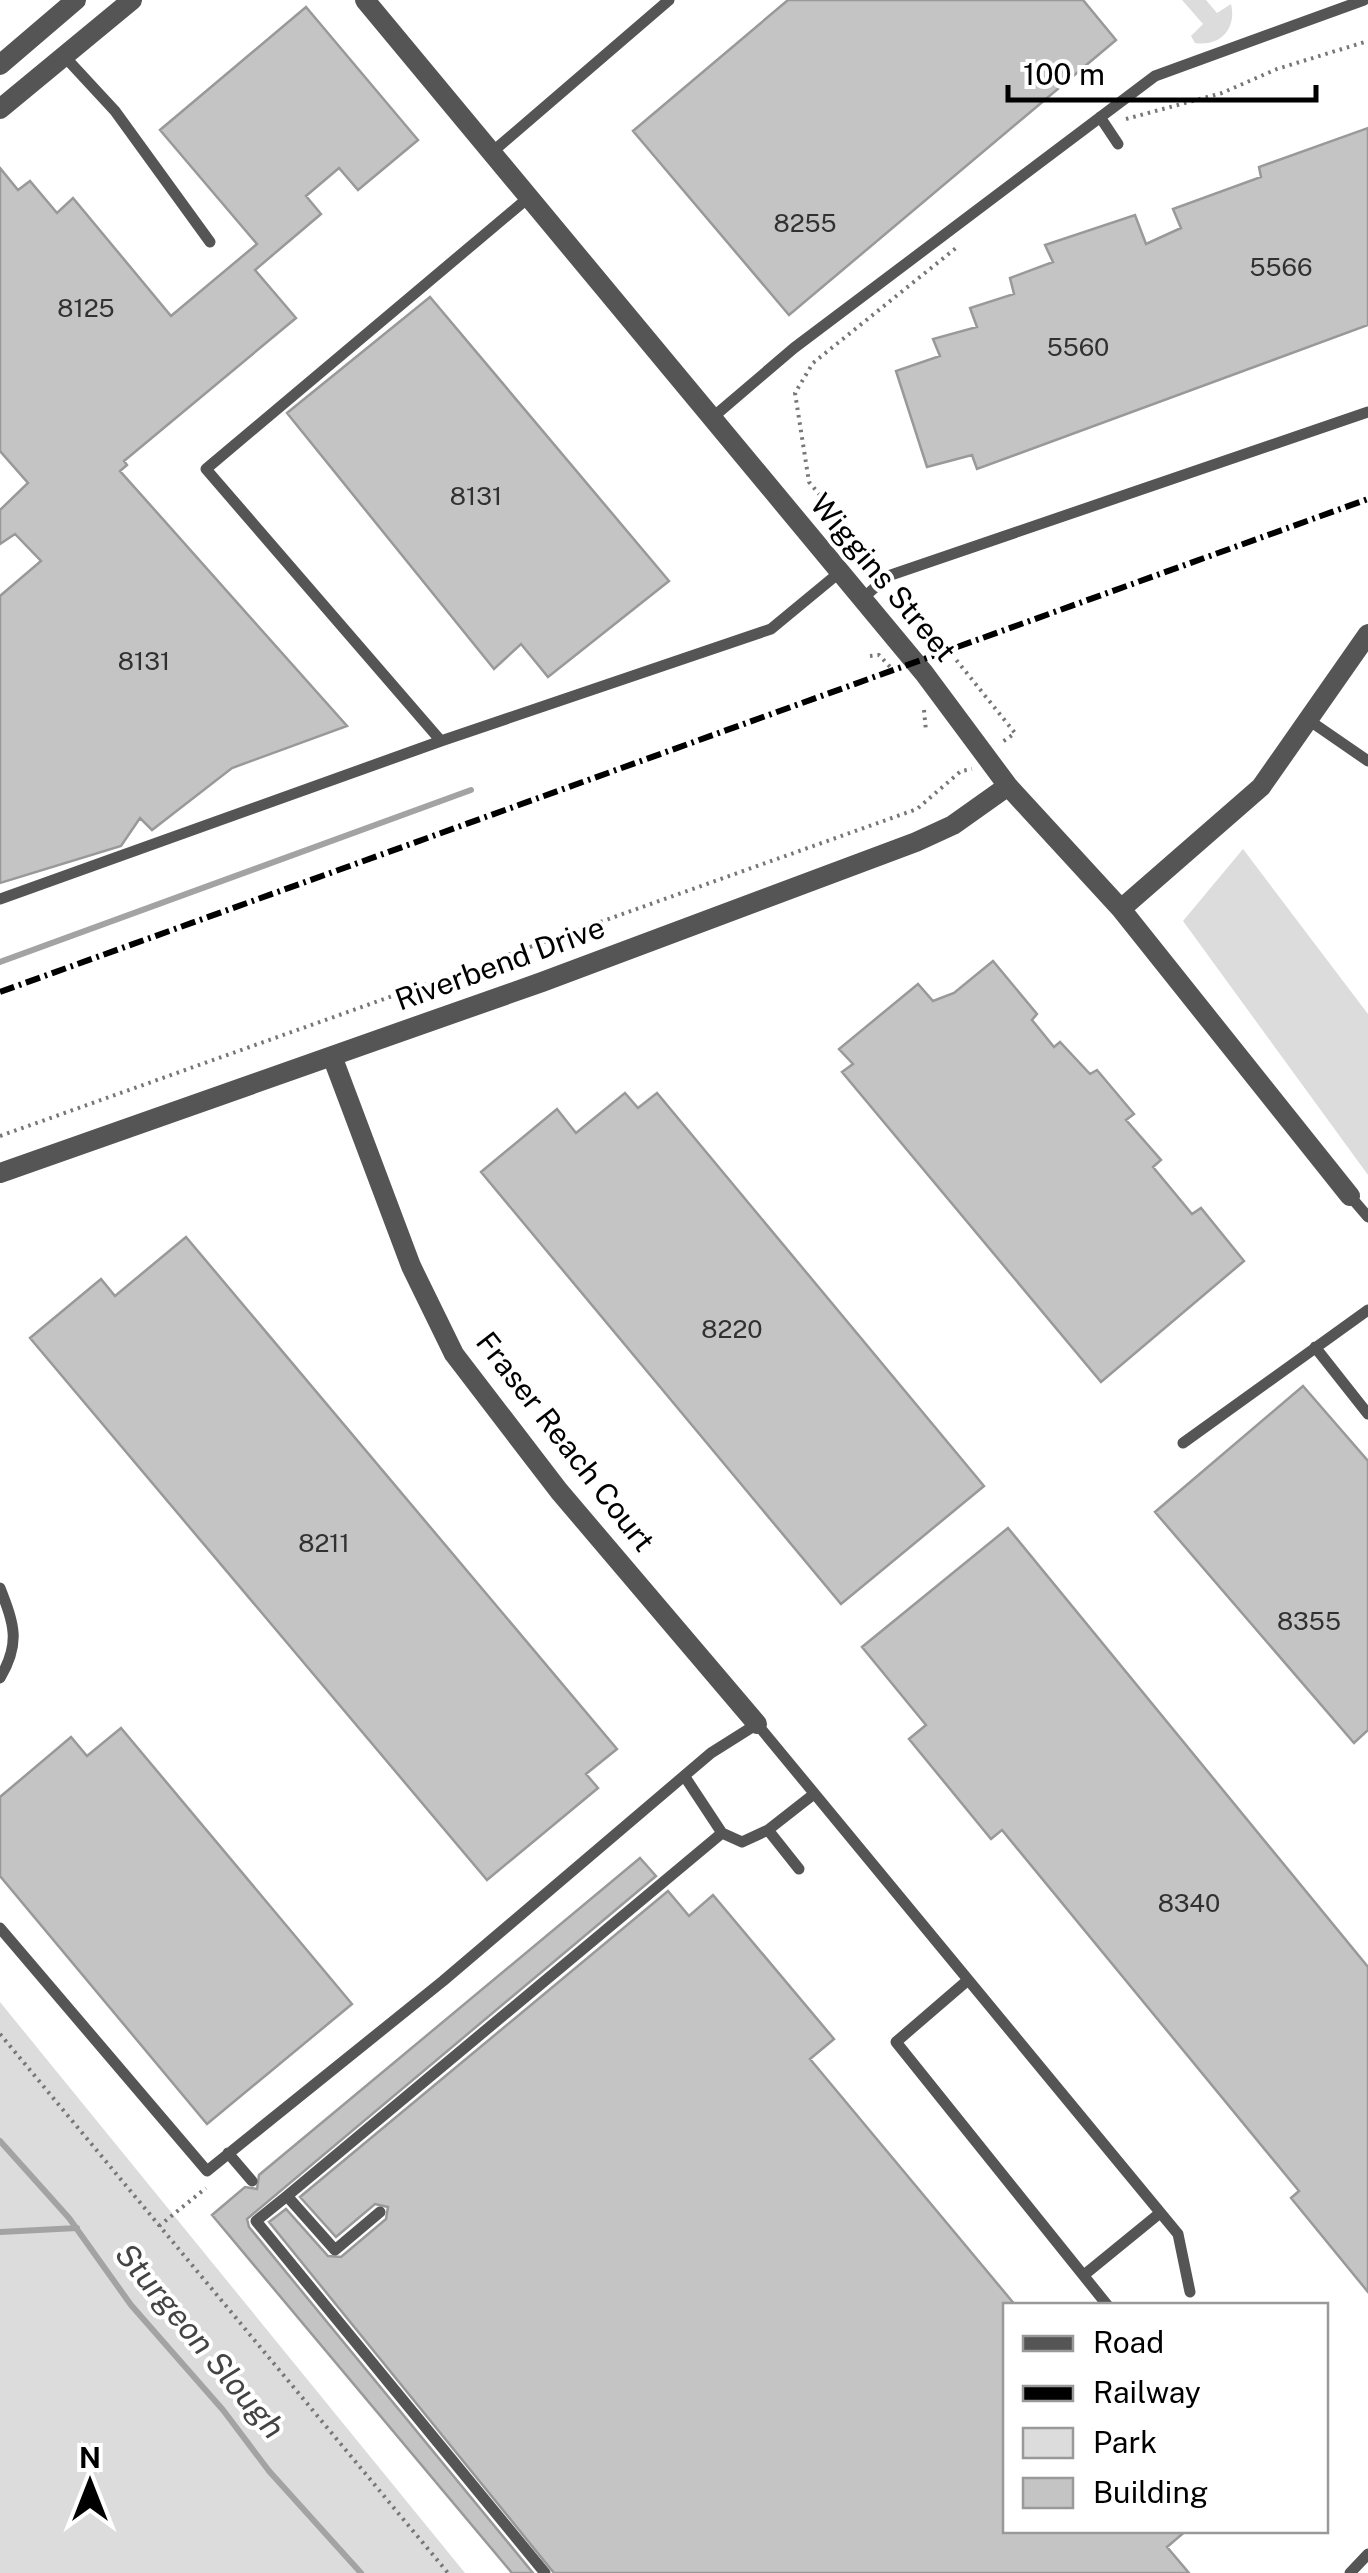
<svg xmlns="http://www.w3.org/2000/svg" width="1368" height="2573" viewBox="0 0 1368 2573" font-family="'Public Sans',sans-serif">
<rect width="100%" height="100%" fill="#fff"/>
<path fill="#dcdcdc" d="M1182 0H1206L1217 13 1231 4C1237 29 1220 47 1195 43L1191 36 1203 24Z
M1243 849 1368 1014V1175L1183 921Z
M0 2002 465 2573H0Z"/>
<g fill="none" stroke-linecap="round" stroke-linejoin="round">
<path stroke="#a3a3a3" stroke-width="6" d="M0 962 471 790
M0 2141 69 2218 131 2305 223 2410 269 2471 361 2573
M0 2232 77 2228"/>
</g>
<path fill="#c4c4c4" stroke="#999" stroke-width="2.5" d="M788 0H1083L1116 40 789 315 633 131Z
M306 7 418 140 358 190 339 168 306 196 321 214 255 270 296 318 124 461 127 465 120 471 347 726 232 768 152 830 140 818 121 846 0 883V596L41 561 15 534 0 544V510L28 483 0 451V168L18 190 30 181 57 213 73 198 171 316 257 244 160 130Z
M1368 128V325L977 469 972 455 927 467 896 371 940 356 933 339 977 327 970 308 1014 294 1010 278 1053 262 1045 245 1135 215 1146 244 1181 228 1173 209 1261 177 1259 167Z
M430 297 669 581 548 677 521 644 494 669 287 413Z
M993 961 1037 1014 1032 1020 1054 1047 1060 1042 1090 1074 1097 1070 1134 1114 1126 1120 1161 1160 1153 1167 1192 1214 1201 1208 1244 1261 1101 1382 842 1072 853 1064 839 1049 918 984 933 1001 954 993Z
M625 1093 638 1108 657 1093 984 1486 841 1604 481 1172 557 1109 576 1133Z
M186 1237 617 1749 586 1774 598 1788 487 1880 30 1338 101 1279 115 1296Z
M1303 1386 1368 1461V1730L1354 1743 1155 1512Z
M1008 1528 1368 1967V2292L1291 2198 1299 2191 1002 1830 991 1839 909 1739 926 1725 862 1647Z
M121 1728 352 2004 207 2124 0 1876V1797L71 1737 87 1756Z
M640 1858 656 1876 247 2219 249 2227 533 2573H512L212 2215 245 2187 257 2189 259 2175Z
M668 1891 689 1916 713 1895 834 2039 810 2059 1016 2306H1006V2530H1187L1167 2547 1189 2573H554L269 2222 286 2209 328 2256 341 2257 386 2219 388 2207 375 2204 336 2237 300 2197Z"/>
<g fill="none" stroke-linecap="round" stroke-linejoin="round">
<path stroke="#777" stroke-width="4" stroke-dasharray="2.5 5" stroke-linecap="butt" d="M1126 119 1222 93 1277 69 1368 41
M878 564 809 482 795 393 813 363 956 248
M900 590 1015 733 1001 743
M870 656 879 655 892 669
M924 710 926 731
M0 1136 917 809 961 771 972 769
M0 2034 448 2573
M159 2226 206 2188"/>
<path stroke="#555" stroke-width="11" d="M65 57 115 111 210 242
M1100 117 1118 144
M491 153 669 0
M528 198 206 469 441 741 771 629 840 572
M712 418 794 348 1155 76 1364 0
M862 599 888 576 1368 412
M1310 721 1368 761
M0 899 441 741
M1350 1196 1368 1217
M1315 1347 1368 1414
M1183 1443 1368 1310
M0 1588C14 1624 21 1643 0 1678
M685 1777 722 1833 742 1842 768 1830 814 1794
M768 1830 799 1869
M0 1928 207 2171 443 1981 711 1753 757 1724 1178 2234 1190 2292
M968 1980 896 2042 1108 2306
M228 2153 252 2181
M287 2196 256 2221 545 2573
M380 2212 335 2250 287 2196 722 1833
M1084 2275 1160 2213
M1350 2573 1368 2554"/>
<path stroke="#555" stroke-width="20" d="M365 0 924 673 1008 786 1121 909 1350 1196
M1121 909 1261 787 1368 634
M332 1056 411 1266 454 1354 559 1491 757 1724
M0 1173 542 982 916 842 953 825 1008 786"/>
<path stroke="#555" stroke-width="20" d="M0 65 76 0
M0 109 132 0"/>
<path stroke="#000" stroke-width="6" stroke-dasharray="15 5 2.5 5" stroke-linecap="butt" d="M0 992 1368 499"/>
</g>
<g text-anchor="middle" stroke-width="8" stroke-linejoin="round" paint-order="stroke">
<g font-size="25" fill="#313131">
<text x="805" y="232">8255</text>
<text x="1281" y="276">5566</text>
<text x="86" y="317">8125</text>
<text x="1078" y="356">5560</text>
<text x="476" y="505">8131</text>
<text x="144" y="670">8131</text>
<text x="732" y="1338">8220</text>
<text x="324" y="1552">8211</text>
<text x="1309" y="1630">8355</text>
<text x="1189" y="1912">8340</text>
</g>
<g font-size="30" fill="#000" stroke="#fff">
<text transform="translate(883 578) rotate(50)" y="10">Wiggins Street</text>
<text transform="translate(500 964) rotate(-20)" y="10">Riverbend Drive</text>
<text transform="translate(565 1442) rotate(52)" y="10">Fraser Reach Court</text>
</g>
<g font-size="32" font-style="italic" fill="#444" stroke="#fff">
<text transform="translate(200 2341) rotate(50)" y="11">Sturgeon Slough</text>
</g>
</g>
<rect x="1003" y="2303" width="325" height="230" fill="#ffffff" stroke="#999999" stroke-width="2.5"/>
<rect x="1023" y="2336" width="50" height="15" fill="#555555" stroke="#999999" stroke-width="2.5"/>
<text x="1093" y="2353" font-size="30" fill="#000000">Road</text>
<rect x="1023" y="2386" width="50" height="15" fill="#000000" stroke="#999999" stroke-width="2.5"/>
<text x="1093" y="2403" font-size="30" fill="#000000">Railway</text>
<rect x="1023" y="2428" width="50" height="30" fill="#dcdcdc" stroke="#999999" stroke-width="2.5"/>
<text x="1093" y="2453" font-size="30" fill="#000000">Park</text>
<rect x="1023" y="2478" width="50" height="30" fill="#c4c4c4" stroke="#999999" stroke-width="2.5"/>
<text x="1093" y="2503" font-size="30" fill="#000000">Building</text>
<g transform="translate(90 2483)" stroke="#ffffff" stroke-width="8" paint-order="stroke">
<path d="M0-8L18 38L0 25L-18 38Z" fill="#000000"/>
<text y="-15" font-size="28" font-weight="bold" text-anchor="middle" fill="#000000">N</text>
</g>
<path d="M1008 85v15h308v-15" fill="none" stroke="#000000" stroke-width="5"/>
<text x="1023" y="85" font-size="30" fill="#000000" stroke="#ffffff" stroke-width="8" paint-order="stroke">100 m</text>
</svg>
